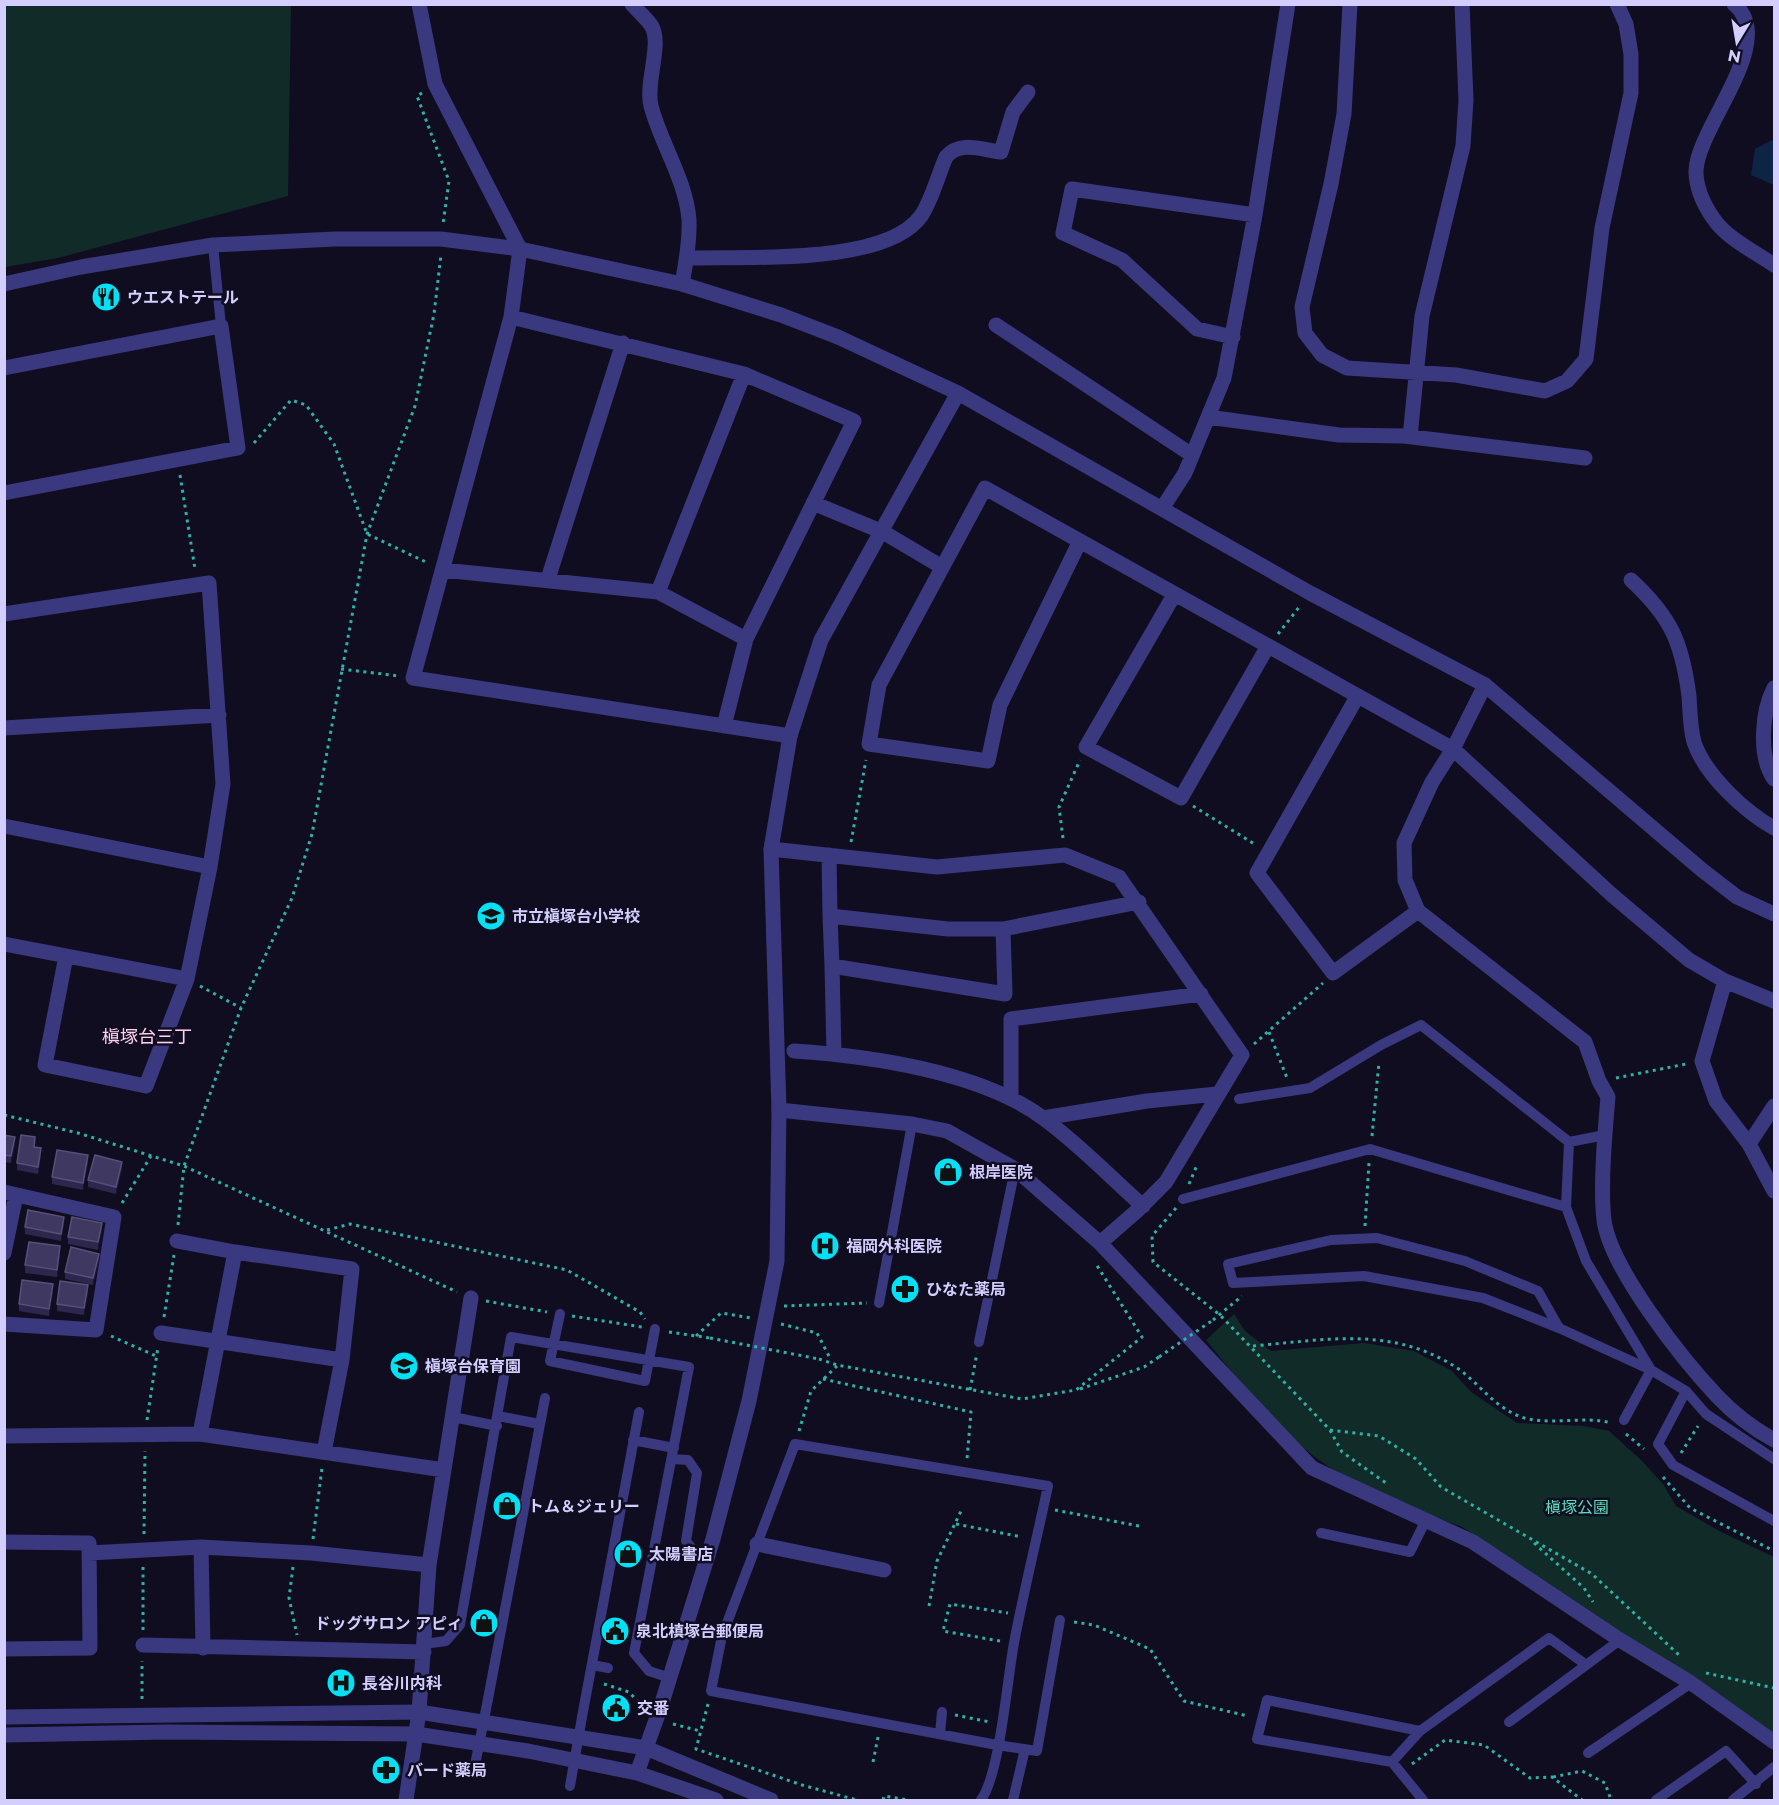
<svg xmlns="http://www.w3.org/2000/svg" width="1779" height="1805" viewBox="0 0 1779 1805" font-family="Montserrat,'Noto Sans JP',sans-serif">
<rect width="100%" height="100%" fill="#100d21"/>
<path fill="#112b29" d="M5 4 291 5 288 196 58 258 5 267Z
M1234 1314 1245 1331 1271 1351 1364 1343 1414 1351 1452 1371 1471 1392 1517 1423 1584 1426 1609 1431 1641 1460 1663 1484 1676 1506 1721 1532 1774 1557V1734L1462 1527C1412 1508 1354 1487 1311 1454 1270 1423 1238 1379 1206 1340Z"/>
<path fill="#0d2445" d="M1774 139V185L1751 175 1755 149Z"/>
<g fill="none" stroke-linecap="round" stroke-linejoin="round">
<path stroke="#30b0a6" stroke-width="3" stroke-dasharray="3 4.5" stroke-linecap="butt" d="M422 93 417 96 449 181 443 224
M254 443 291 400 306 405 334 444 367 534 428 563
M180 475 195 569
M1278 634 1300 606
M341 669 399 676
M1193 806 1256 845
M1063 838 1059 807 1080 760
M851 842 866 760
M200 986 241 1008
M1269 1032 1287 1078
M1254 1044 1323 983
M1616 1078 1686 1064
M4 1115 78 1133 184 1166 457 1292
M1372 1136 1379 1062
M1189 1184 1197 1165
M122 1203 151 1156
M1176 1208 1152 1236 1153 1262 1220 1315 1330 1430 1342 1452 1386 1483
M178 1225 184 1166 241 1008 292 898 312 834 367 534 415 406 434 314 441 255
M1365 1226 1369 1163
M327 1230 350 1224 567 1270 640 1312 645 1319
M486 1301 547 1312
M784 1306 867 1303
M572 1316 642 1327
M164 1317 174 1255
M1213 1320 1242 1296
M781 1324 817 1333 831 1360
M669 1332 710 1338
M111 1336 156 1356
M696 1336 721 1313 751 1318
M1253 1346C1324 1340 1390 1326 1454 1366 1477 1380 1491 1405 1519 1416 1545 1427 1584 1415 1611 1423
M819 1359 837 1365 1022 1399 1076 1390 1142 1337 1096 1264
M823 1379 971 1412 967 1459
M1080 1389 1144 1367 1159 1357
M970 1390 977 1353
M147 1420 158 1347
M1330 1430 1379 1436 1416 1459 1441 1487 1592 1574 1679 1655
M799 1431 811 1391 837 1366
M1626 1434 1644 1449
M1681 1453 1698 1426
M1663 1477 1690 1508 1774 1551
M1055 1510 1139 1526
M956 1524 1022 1537
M144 1534 145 1451
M313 1539 322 1468
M1534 1543 1584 1588 1593 1602
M293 1567 289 1598 297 1635
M929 1606 937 1561 961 1511
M1074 1622 1094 1625 1150 1649 1184 1701 1248 1716
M143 1630V1565
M1000 1641 943 1631 950 1604 1008 1613
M1706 1673 1774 1688
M604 1684 629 1692 644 1708
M142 1699V1661
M708 1704 696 1749 802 1785 857 1800
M955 1715 990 1722
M673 1724 700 1731
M873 1762 878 1737
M1412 1764 1445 1740 1484 1745 1530 1778 1552 1777 1582 1800
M1553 1777 1582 1771 1605 1783 1611 1800
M883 1800 884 1796 909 1800"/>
<path stroke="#3a397f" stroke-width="10" d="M213 245 221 326
M1239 1099 1310 1088 1381 1045 1421 1025 1569 1142 1605 1135
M1183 1199 1370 1149 1566 1207 1569 1142
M879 1303 912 1124
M560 1314 550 1361 645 1381 655 1329
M1559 1328 1483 1298 1364 1276 1233 1283 1228 1264 1331 1240 1377 1238 1465 1261 1538 1291 1559 1328 1651 1370 1586 1261 1566 1207
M979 1342 1015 1169
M1686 1391 1658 1444 1673 1465 1774 1521
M498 1416 539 1424
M453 1417 497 1426
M1624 1420 1651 1370 1686 1391 1706 1414 1774 1459
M633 1440 674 1448
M672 1459 688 1460 697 1473 686 1541 705 1565
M1321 1533 1410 1552 1426 1520
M424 1644 446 1641 460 1625 511 1337 689 1367 634 1653 649 1671 670 1678
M592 1665 608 1668
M488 1699 545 1398
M582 1717 639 1412
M1509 1722 1620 1640
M1420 1731 1392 1762 1257 1739 1267 1700 1420 1731 1549 1638 1585 1664
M940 1734 942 1712
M1588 1753 1691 1683
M1392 1762 1423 1800
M981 1800C1000 1774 1007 1680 1014 1643 1024 1590 1037 1538 1048 1486L795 1444 722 1636 711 1691 997 1745 1037 1751 1060 1620
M1013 1800 1025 1749
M1656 1800 1726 1751 1756 1784
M1733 1800 1774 1767"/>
<path stroke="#3a397f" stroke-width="15" d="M419 4 435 84 520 249 511 317 744 374 854 421 746 639 724 726
M632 4C638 11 646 18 651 25 663 43 645 82 651 106 661 144 686 180 689 220 690 241 686 263 682 284
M1350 4 1344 114 1331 184 1302 307 1305 333 1322 355 1347 368 1456 375 1545 391 1567 381 1586 359 1602 228 1631 93V54L1626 24 1617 4
M1734 4C1779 41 1697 127 1696 171 1696 188 1704 205 1713 218 1726 238 1755 252 1774 265
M687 258C744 256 885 266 921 216 932 200 938 175 946 157 960 140 982 150 1001 152L1013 112 1028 92
M511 317 413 678 790 736
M996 325 1192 455
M1233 337 1197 329 1122 260 1063 233 1072 189 1255 215
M4 368 221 326 238 448 4 493
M1208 417 1339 435 1404 436 1585 458
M1410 437 1422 316 1463 146 1466 100 1462 4
M813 503 883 532 942 567
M1163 507 1185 473 1224 378 1255 215 1288 4
M1080 541 1000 705 988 761 869 744 879 685 985 488 1453 749 1612 895 1689 960 1725 981 1774 1001
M443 570 658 592 746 639
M548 579 623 343
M1631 580C1671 617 1682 642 1689 696 1690 710 1690 728 1694 742 1705 775 1745 812 1774 828
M658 592 744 374
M1174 595 1086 747 1181 798 1268 646
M4 614 209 583 223 784 210 867 187 979 146 1086 45 1065 66 956
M1485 685 1453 749 1432 782 1404 843 1405 880 1418 911 1585 1042 1599 1081 1608 1097C1605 1132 1600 1186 1604 1220 1610 1268 1683 1360 1717 1396 1733 1413 1754 1429 1774 1440
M1774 688C1762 711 1758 756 1774 779
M1357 697 1257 873 1333 973 1418 911
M4 728 219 715
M4 826 210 867
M771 849 937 867 1065 855 1119 877 1242 1055 1166 1182 1138 1210 1100 1243
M829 855 830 916 948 929H1003L1005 994 832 966 834 1054
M830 916 832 966
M1003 929 1139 902
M4 944 187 979
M1725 981 1702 1061 1716 1101 1749 1144 1774 1191
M794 1051C871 1056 981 1072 1043 1118 1079 1144 1110 1177 1143 1206
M1011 1098V1019L1201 994
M779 1110 912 1124 947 1131 1015 1169 1100 1243 1312 1468 1473 1542 1620 1640 1691 1683 1774 1742
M1043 1118 1147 1101 1217 1094
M1749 1144 1774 1106
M4 1192 114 1217 96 1330 4 1324
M177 1241 235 1252
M4 1253 16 1195
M161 1333 342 1360 324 1452
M200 1434 235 1252 352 1269 342 1360
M4 1436 200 1434 444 1470
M4 1542 89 1543 90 1648 4 1649
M757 1544 884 1570
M201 1547 203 1648
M89 1553 201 1547 311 1553 429 1565
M143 1645 424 1652
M406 1800 419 1712 429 1565 471 1298"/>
<path stroke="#3a397f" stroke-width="15" d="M4 284 81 267 213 245 335 239H441L520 249 682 284 781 315 838 337 958 393 1310 593 1485 685 1702 870 1737 897 1774 914
M4 1717 419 1712 646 1748 771 1800
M4 1735 168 1732 416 1734 528 1751 637 1773 716 1800
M637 1773 660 1709 713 1539 749 1401 777 1261 779 1110 771 849 790 736 821 640 958 393"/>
<path stroke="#30b0a6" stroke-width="3" stroke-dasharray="3 4.5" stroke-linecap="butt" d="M710 1338 819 1359
M1159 1357 1213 1320"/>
<path stroke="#3a397f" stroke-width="10" d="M475 1765 488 1699
M570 1786 582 1717"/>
</g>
<path fill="#2d274e" d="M4 1135 15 1144 11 1163 4 1162Z
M35 1147 41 1155 38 1174 17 1170V1163Z
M88 1162 83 1190 52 1184V1177Z
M122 1169 116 1194 88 1187V1180Z
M64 1224 61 1241 25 1234V1227Z
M102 1230 98 1250 68 1244V1237Z
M60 1253 57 1277 25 1273V1265Z
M99 1261 93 1285 65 1279V1272Z
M53 1291 49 1316 19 1311V1304Z
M88 1292 84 1315 57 1311V1304Z"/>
<path fill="#1a1534" d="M15 1137V1144L11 1163V1156Z
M41 1148V1155L38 1174V1167Z
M88 1155V1162L83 1190V1183Z
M122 1162V1169L116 1194V1187Z
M64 1217V1224L61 1241V1234Z
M102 1223V1230L98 1250V1242Z
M60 1246V1253L57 1277V1270Z
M99 1254V1261L93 1285V1278Z
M53 1284V1291L49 1316V1309Z
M88 1285V1292L84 1315V1308Z"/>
<path fill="#3f3961" stroke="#56507a" stroke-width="1.5" d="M4 1135 15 1137 11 1156 4 1155Z
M21 1135 35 1137 34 1147 41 1148 38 1167 17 1163Z
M57 1150 88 1155 83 1183 52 1177Z
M95 1155 122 1162 116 1187 88 1180Z
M28 1210 64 1217 61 1234 25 1227Z
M72 1217 102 1223 98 1242 68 1237Z
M29 1242 60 1246 57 1270 25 1265Z
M71 1247 99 1254 93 1278 65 1272Z
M22 1280 53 1284 49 1309 19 1304Z
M60 1281 88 1285 84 1308 57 1304Z"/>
<defs>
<g id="restaurant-disc" transform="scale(1.5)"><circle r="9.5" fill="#04e1f4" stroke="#100d21"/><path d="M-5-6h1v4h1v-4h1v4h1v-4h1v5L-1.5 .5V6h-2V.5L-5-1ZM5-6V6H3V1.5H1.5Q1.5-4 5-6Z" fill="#111"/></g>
<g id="school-disc" transform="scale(1.5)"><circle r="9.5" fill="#04e1f4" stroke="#100d21"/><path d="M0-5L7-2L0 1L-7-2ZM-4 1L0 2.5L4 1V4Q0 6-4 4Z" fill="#111"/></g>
<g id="shop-disc" transform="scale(1.5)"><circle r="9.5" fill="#04e1f4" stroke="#100d21"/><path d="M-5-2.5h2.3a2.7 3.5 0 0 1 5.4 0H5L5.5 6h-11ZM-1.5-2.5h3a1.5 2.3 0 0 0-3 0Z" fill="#111"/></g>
<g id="hospital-disc" transform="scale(1.5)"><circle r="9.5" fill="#04e1f4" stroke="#100d21"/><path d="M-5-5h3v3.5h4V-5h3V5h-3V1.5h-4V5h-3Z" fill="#111"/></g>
<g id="pharmacy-disc" transform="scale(1.5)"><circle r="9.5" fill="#04e1f4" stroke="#100d21"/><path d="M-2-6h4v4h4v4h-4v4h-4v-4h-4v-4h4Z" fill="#111"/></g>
<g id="civic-disc" transform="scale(1.5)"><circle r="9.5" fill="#04e1f4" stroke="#100d21"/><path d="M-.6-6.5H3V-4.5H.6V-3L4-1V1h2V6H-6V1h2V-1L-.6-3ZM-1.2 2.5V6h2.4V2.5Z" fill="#111"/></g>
</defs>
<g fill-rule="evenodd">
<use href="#restaurant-disc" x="106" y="297"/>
<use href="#school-disc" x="491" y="916"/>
<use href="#shop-disc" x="948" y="1172"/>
<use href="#hospital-disc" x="825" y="1246"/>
<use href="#pharmacy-disc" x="905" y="1289"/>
<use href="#school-disc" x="404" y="1366"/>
<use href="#shop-disc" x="507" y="1506"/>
<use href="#shop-disc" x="628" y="1554"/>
<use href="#shop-disc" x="484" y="1623"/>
<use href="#civic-disc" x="615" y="1631"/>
<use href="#hospital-disc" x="341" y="1683"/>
<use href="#civic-disc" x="616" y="1708"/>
<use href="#pharmacy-disc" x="386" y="1770"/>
</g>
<g text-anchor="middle" stroke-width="5" stroke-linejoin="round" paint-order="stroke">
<g font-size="16" font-weight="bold" fill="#d3cefe" stroke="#100d21" text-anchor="start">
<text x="127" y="303">ウエストテール</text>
<text x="512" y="922">市立槇塚台小学校</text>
<text x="969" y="1178">根岸医院</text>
<text x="846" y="1252">福岡外科医院</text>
<text x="926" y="1295">ひなた薬局</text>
<text x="425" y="1372">槇塚台保育園</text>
<text x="528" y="1512">トム＆ジェリー</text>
<text x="649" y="1560">太陽書店</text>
<text x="463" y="1629" text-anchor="end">ドッグサロン アピィ</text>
<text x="636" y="1637">泉北槙塚台郵便局</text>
<text x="362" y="1689">長谷川内科</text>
<text x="637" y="1714">交番</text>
<text x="407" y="1776">バード薬局</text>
</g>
<g font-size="16" fill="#5cddba" stroke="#100d21">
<text x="1577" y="1513">槇塚公園</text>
</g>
<g font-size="18" fill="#fed0ee" stroke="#100d21">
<text x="147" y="1043">槇塚台三丁</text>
</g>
</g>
<rect width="1779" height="1805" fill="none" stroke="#d3cefe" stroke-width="12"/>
<g transform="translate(1737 42) rotate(191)" stroke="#100d21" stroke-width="4.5" paint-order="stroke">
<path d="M0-4.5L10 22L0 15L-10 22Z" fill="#d3cefe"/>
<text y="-9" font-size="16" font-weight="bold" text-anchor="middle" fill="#d3cefe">N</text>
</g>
</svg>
